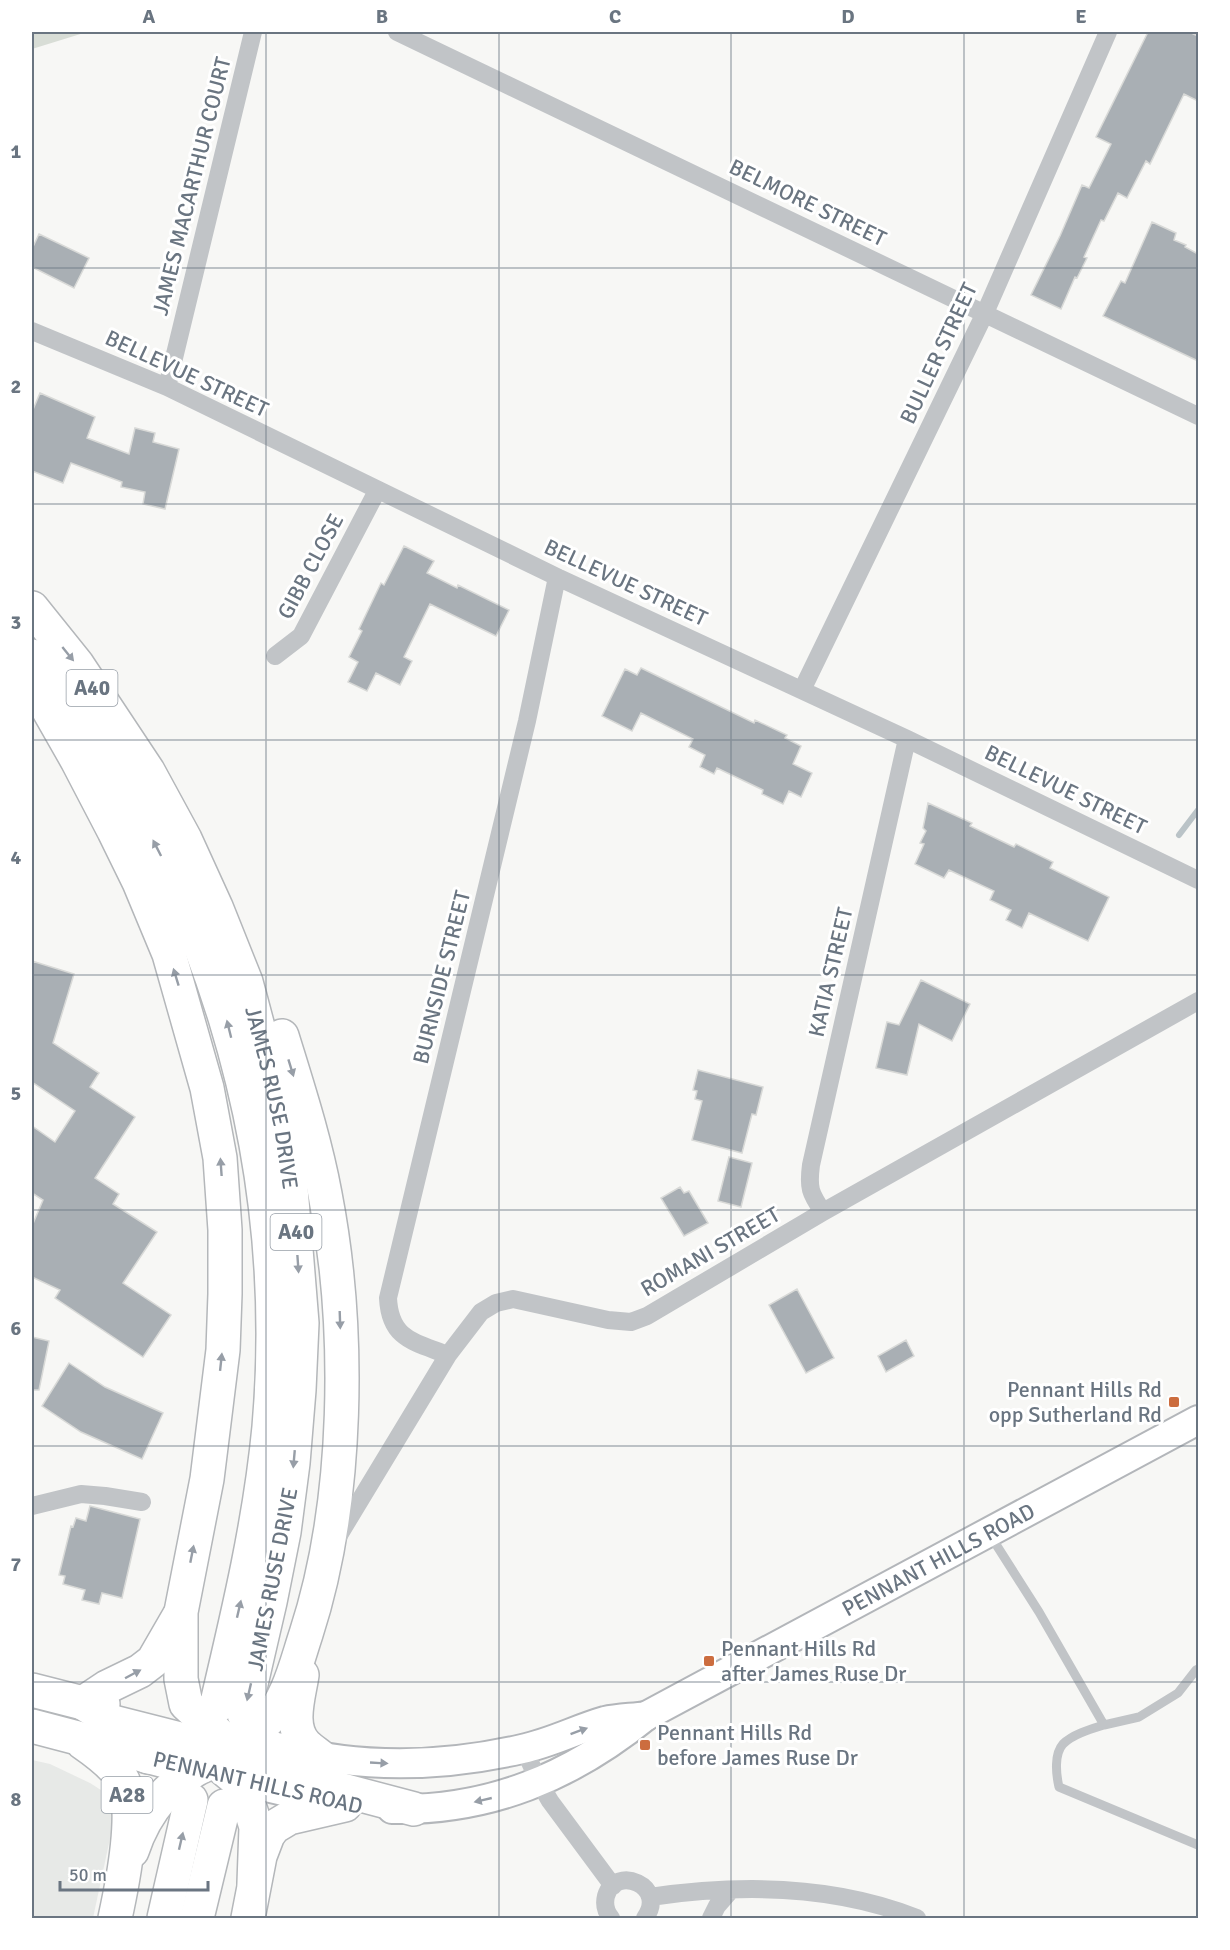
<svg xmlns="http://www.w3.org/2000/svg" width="1230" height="1950" viewBox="0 0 1230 1950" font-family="Signika,sans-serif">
<rect width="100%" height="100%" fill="#f7f7f5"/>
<path fill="#e7e9e7" d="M32 1760 50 1764 90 1783 118 1801 93 1918H32Z"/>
<path fill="#d8ddd6" d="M32 32H87L32 49Z"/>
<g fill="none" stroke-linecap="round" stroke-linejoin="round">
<path stroke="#bac3c7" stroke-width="6" d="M1179 835 1198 810"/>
</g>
<path fill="#a9afb4" stroke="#d8d9d7" stroke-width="1.5" d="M1148 32H1189L1198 36V101L1184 94 1150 164 1146 161 1127 198 1118 193 1104 221 1101 220 1084 257 1087 258 1077 278 1075 277 1061 309 1031 295 1060 236 1082 185 1089 188 1111 144 1096 137Z
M1152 222 1176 233 1174 240 1186 245 1185 247 1198 254V361L1103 316 1121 281 1125 283Z
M39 234 89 258 74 288 32 267V249Z
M40 393 95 417 87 438 129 454 135 428 155 433 153 442 179 449 165 509 143 504 145 492 121 487 122 482 71 463 63 483 32 471V412Z
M404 546 434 561 427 573 457 588 458 585 509 610 496 636 430 604 404 657 412 661 400 685 376 673 367 691 348 682 358 662 349 657 362 631 359 629 381 583 384 585Z
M641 668 754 723 755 720 787 735 785 738 801 746 793 764 812 773 801 797 789 791 783 804 762 794 763 790 717 768 714 774 700 767 705 755 689 747 693 739 641 713 632 731 602 716 625 669 637 675Z
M928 803 972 823 970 826 1014 847 1016 844 1053 862 1050 868 1109 897 1088 941 1029 913 1022 928 1006 920 1011 910 990 900 994 891 949 870 944 878 915 864 924 844 920 843 926 831 923 828Z
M32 961 74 974 53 1043 99 1073 90 1087 135 1117 95 1178 119 1194 113 1204 157 1232 123 1283 171 1315 143 1357 55 1298 60 1290 32 1277V1226L43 1200 32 1193V1126L55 1142 75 1111 32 1082Z
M921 980 970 1004 952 1041 919 1024 907 1075 876 1068 887 1022 899 1025Z
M698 1070 763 1087 756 1115 752 1114 742 1153 692 1140 702 1101 695 1099 697 1091 693 1090Z
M729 1157 752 1163 741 1207 718 1201Z
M680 1187 684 1193 689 1191 708 1223 684 1236 661 1198Z
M797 1289 834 1358 806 1373 769 1305Z
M32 1337 49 1341 39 1390H32Z
M906 1340 914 1356 886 1372 878 1356Z
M69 1363 105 1387 163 1413 142 1459 81 1432 42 1406Z
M90 1506 140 1519 122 1598 102 1593 99 1604 82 1600 85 1590 63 1584 65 1576 59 1575 71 1526 73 1527 76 1518 86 1521Z"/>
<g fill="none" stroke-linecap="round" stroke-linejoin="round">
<g stroke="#b3b6ba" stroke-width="32">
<g id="primary">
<path d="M242 1736C255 1740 268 1745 281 1748 360 1769 443 1767 522 1749 551 1743 577 1729 605 1721 618 1718 632 1718 646 1716"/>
<path d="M237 1780 343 1805"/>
<path id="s1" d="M392 1809C489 1811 571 1777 646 1716L1198 1420"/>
</g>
</g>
<g stroke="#b4b7ba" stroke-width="36">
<g id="highway">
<path id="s2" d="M32 608 77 664 148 771 185 839 216 907 246 982 266 1057 282 1126 291 1188 302 1323 299 1390 293 1463 284 1532 270 1602 244 1714"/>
<path d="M32 656C207 871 293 1150 269 1427 260 1522 238 1614 216 1707"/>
<path d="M32 684 44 702 77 760 114 831 139 882 169 954 207 1088 220 1158 225 1230V1294L223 1350 207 1479 181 1612V1679L186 1704 227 1742 279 1768 316 1783 414 1809"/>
<path d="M302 1675C299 1696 288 1727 306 1745 310 1749 316 1753 321 1757"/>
<path d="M32 1690 83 1703 103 1704"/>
<path d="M83 1703 113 1722 180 1739 214 1761 237 1780 246 1795 256 1827 254 1883"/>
<path d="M83 1703 107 1687 140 1671 153 1661 179 1616"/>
<path d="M32 1726 169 1762"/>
<path d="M83 1743C96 1752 112 1764 121 1777 139 1805 122 1886 115 1918"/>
<path d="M148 1757C166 1755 186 1756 202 1751 214 1748 225 1742 236 1738 246 1734 256 1731 264 1724 288 1702 296 1664 306 1634 349 1502 351 1329 325 1194 315 1140 298 1088 282 1036"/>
<path d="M132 1851C146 1809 173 1777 214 1761"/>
<path d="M164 1918 191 1800"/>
<path d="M197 1918 224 1806"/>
<path d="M248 1918 260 1856 268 1835 274 1827 289 1818 345 1805"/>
</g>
</g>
<path stroke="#c1c4c7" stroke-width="9" d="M990 1535 1039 1612 1104 1725 1139 1717 1178 1693 1196 1670 1198 1669
M1104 1725C1091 1729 1073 1734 1063 1744 1054 1754 1056 1774 1059 1787L1198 1845"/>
<path stroke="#c1c4c7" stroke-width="18" d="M397 32 1198 416
M32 331 167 387 557 577 907 739 1198 880
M167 387 253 32
M275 656 301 636 377 491
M802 690 985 313 1108 32
M823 1212C810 1193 808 1188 811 1165L907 739
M448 1355C415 1342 390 1340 388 1298L527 721 557 577
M32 1506 81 1494 105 1496 142 1502
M336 1540 448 1355 481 1312 496 1303 513 1299 608 1320 631 1322 647 1316 823 1212 1198 1001
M524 1749 539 1782 550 1801 613 1886
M650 1897C738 1884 834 1885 917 1918
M611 1918C606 1912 604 1904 606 1896 615 1864 668 1886 645 1918
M711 1918 717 1906 730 1891"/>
<use href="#primary" stroke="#fff" stroke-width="28"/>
<use href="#highway" stroke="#fff" stroke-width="33"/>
</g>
<defs><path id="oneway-solid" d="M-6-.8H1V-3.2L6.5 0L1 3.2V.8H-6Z" transform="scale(1.5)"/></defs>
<g fill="#979ea7">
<use href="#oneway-solid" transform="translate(68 654) rotate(51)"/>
<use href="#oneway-solid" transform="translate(157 848) rotate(-117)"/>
<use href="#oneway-solid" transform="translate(176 977) rotate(-107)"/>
<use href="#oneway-solid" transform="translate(229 1029) rotate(-104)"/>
<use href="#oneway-solid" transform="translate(291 1068) rotate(73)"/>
<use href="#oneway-solid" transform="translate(221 1167) rotate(-94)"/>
<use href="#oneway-solid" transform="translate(298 1264) rotate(86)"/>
<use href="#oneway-solid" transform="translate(340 1320) rotate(88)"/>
<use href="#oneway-solid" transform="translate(221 1362) rotate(-84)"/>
<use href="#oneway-solid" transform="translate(294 1459) rotate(95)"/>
<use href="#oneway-solid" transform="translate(192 1554) rotate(-79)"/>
<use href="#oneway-solid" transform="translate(239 1609) rotate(-77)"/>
<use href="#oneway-solid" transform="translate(133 1674) rotate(-28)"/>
<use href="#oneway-solid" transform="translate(249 1692) rotate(103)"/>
<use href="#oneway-solid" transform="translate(579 1731) rotate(-20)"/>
<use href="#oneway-solid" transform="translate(379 1763) rotate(3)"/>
<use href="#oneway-solid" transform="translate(483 1800) rotate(167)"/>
<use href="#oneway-solid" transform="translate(181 1841) rotate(-77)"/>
</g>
<path fill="none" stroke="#6a7581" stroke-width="1.5" stroke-opacity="0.55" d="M266 32V1918M499 32V1918M731 32V1918M964 32V1918M32 268H1198M32 504H1198M32 740H1198M32 975H1198M32 1210H1198M32 1446H1198M32 1682H1198"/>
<g fill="#cc6d3f" stroke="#fff" stroke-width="2">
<rect x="1168" y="1396" width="12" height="12" rx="3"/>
<rect x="703" y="1655" width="12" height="12" rx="3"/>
<rect x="639" y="1739" width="12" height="12" rx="3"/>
</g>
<g text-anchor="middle" stroke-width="6" stroke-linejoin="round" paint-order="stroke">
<g fill="#fff" stroke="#979ea7" stroke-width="1.5">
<rect x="66.5" y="670" width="51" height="36" rx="4.5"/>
<rect x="270.5" y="1214" width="51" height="36" rx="4.5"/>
<rect x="101.5" y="1777" width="51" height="36" rx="4.5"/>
</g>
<g font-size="21" font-weight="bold" fill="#6a7581">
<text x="92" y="695">A40</text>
<text x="296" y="1239">A40</text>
<text x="127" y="1802">A28</text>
</g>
<g font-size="22" fill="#6a7581" stroke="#fff">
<text transform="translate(191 186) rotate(-76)" y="8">JAMES MACARTHUR COURT</text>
<text transform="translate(808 202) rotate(26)" y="8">BELMORE STREET</text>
<text transform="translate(938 353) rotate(-65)" y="8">BULLER STREET</text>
<text transform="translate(187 373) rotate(25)" y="8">BELLEVUE STREET</text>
<text transform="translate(310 566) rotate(-62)" y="8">GIBB CLOSE</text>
<text transform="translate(626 582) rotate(25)" y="8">BELLEVUE STREET</text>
<text transform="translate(1066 789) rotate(26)" y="8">BELLEVUE STREET</text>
<text transform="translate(830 972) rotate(-77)" y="8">KATIA STREET</text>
<text transform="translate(441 977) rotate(-76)" y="8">BURNSIDE STREET</text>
<text dy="8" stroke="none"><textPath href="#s2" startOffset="552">JAMES RUSE DRIVE</textPath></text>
<text transform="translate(710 1251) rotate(-30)" y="8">ROMANI STREET</text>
<text dy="8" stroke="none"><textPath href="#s1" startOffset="608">PENNANT HILLS ROAD</textPath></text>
<text transform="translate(272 1579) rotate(-79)" y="8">JAMES RUSE DRIVE</text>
<text transform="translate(258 1782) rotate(13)" y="8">PENNANT HILLS ROAD</text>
</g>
<g font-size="22" fill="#6a7581" stroke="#fff" text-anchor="start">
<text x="1162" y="1397" text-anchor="end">Pennant Hills Rd<tspan x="1162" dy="25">opp Sutherland Rd</tspan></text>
<text x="721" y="1656">Pennant Hills Rd<tspan x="721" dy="25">after James Ruse Dr</tspan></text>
<text x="657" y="1740">Pennant Hills Rd<tspan x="657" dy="25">before James Ruse Dr</tspan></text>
</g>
</g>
<rect width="1230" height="1950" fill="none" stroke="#ffffff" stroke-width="66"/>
<path d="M60 1881v9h148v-9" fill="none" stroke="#6a7581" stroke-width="3"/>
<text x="69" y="1881" font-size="18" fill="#6a7581" stroke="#ffffff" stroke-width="4.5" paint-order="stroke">50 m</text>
<rect x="33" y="33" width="1164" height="1884" fill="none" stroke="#6a7581" stroke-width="2"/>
<g font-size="20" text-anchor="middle" font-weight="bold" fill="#6a7581">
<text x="149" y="23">A</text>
<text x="382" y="23">B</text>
<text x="615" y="23">C</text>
<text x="848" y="23">D</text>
<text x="1081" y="23">E</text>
<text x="16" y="158">1</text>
<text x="16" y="393">2</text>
<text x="16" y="629">3</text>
<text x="16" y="864">4</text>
<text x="16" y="1100">5</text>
<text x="16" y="1335">6</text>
<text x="16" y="1571">7</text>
<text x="16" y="1806">8</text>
</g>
</svg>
